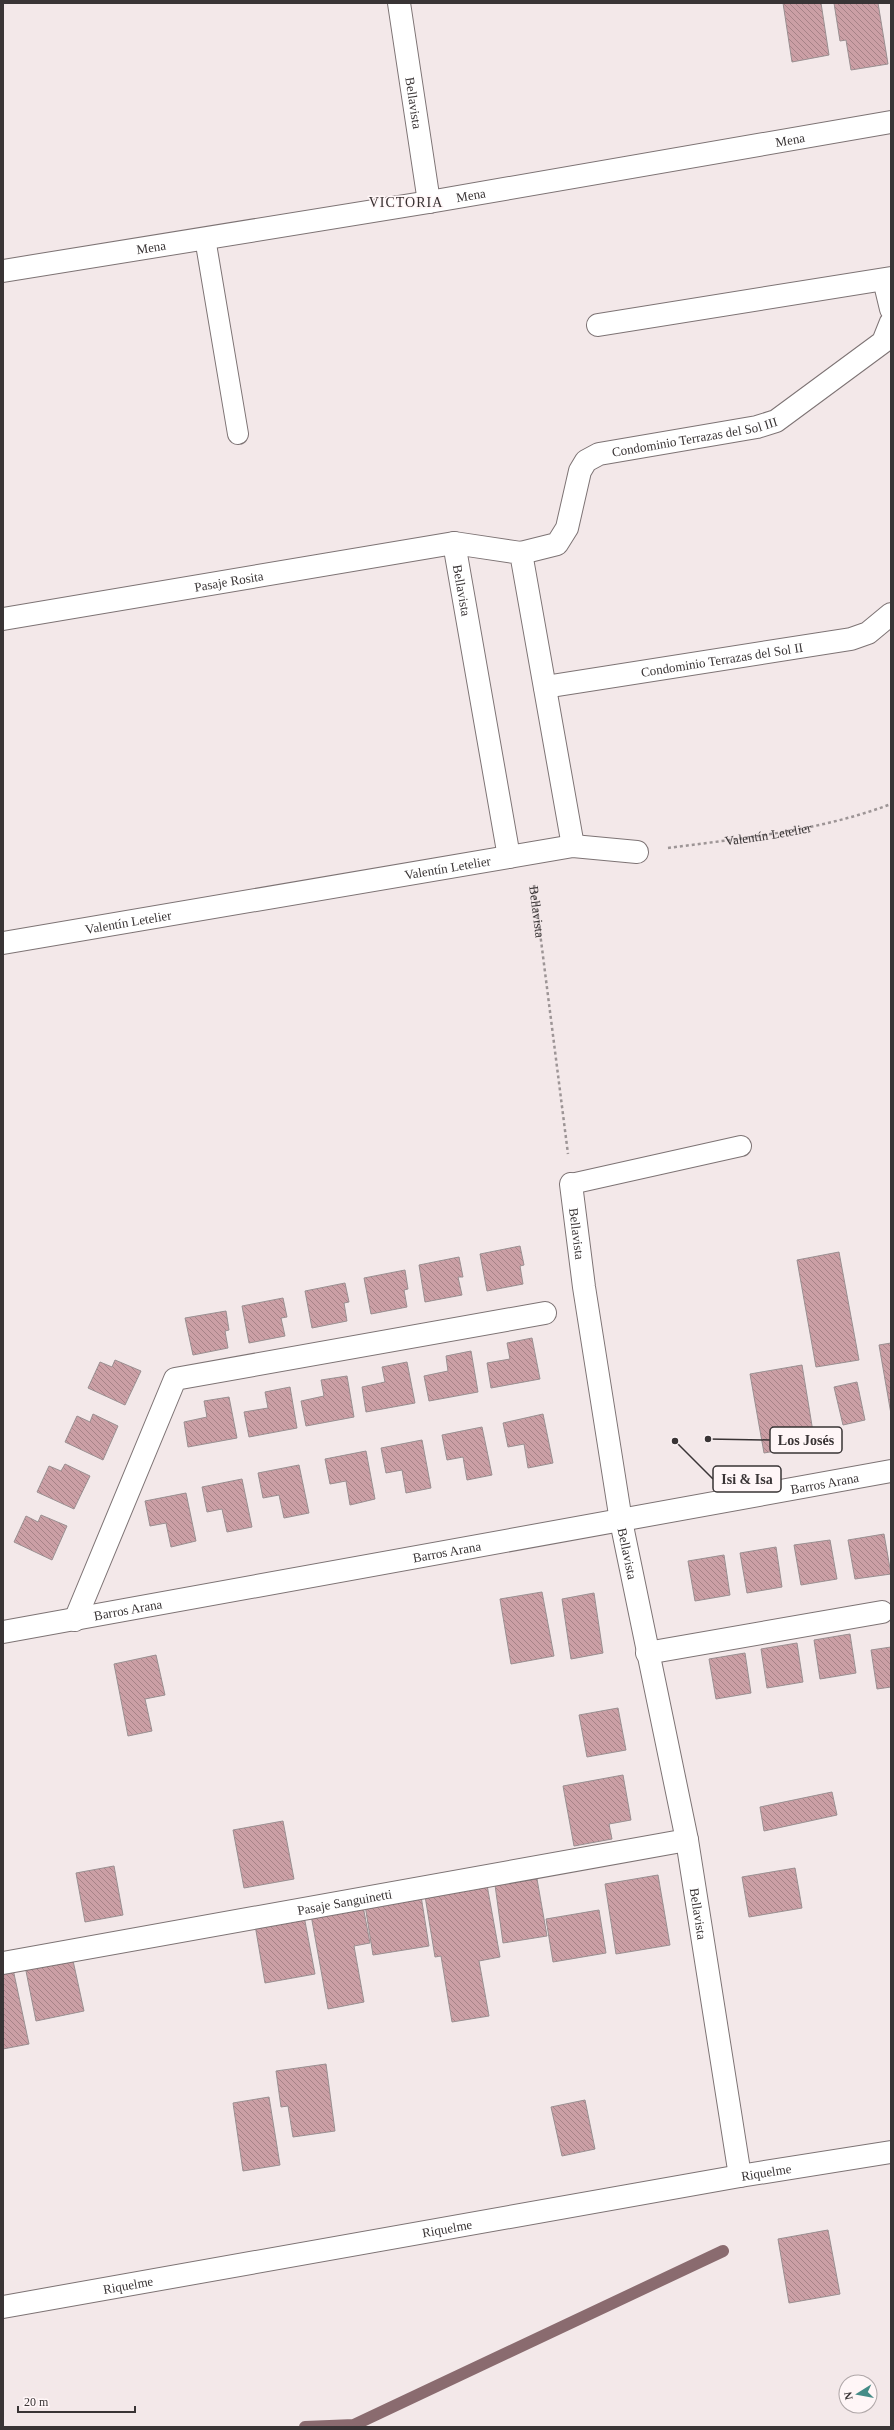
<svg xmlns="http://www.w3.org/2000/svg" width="894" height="2430" viewBox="0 0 894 2430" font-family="Georgia,serif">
<defs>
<pattern id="building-back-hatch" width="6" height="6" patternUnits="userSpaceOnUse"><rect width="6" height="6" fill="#cb9fa5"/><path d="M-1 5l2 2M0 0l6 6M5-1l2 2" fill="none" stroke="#a68287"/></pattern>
</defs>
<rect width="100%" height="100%" fill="#f3e8e9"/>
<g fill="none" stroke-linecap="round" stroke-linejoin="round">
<path stroke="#8a6b6f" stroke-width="12" d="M305 2427 354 2425 723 2251"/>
</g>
<path fill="url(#building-back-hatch)" stroke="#9a8f91" d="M783 3H821L829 55 792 62Z
M834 3H878L888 64 851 70 846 40 840 41Z
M520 1246 524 1265 520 1266 523 1284 487 1291 480 1254Z
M839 1252 859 1360 816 1367 797 1260Z
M459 1257 463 1277H458L462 1295 425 1302 419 1265Z
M405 1270 408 1289 404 1290 407 1307 371 1314 364 1278Z
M345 1283 349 1302 344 1303 347 1321 312 1328 305 1291Z
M283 1298 287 1317 281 1318 285 1336 249 1343 242 1306Z
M226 1311 229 1330 225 1331 228 1348 193 1355 185 1318Z
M532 1338 540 1379 491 1388 487 1363 510 1359 507 1343Z
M891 1343V1414L879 1345Z
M471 1351 478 1392 429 1401 424 1376 448 1371 446 1356Z
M115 1360 141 1371 125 1405 88 1388 100 1362 112 1367Z
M407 1362 415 1403 366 1412 362 1387 385 1382 382 1367Z
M802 1365 815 1444 764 1453 750 1374Z
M347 1376 354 1417 306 1426 301 1401 324 1396 321 1380Z
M857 1382 865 1420 843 1425 834 1387Z
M290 1387 297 1428 249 1437 244 1412 268 1408 265 1392Z
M229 1397 237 1438 188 1447 184 1422 207 1417 204 1401Z
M93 1414 118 1426 103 1460 65 1442 77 1416 90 1422Z
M543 1414 553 1463 528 1468 524 1444 508 1447 503 1423Z
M482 1427 492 1475 467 1480 463 1457 447 1460 442 1435Z
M422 1440 431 1488 406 1493 402 1470 386 1473 381 1448Z
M366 1451 375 1499 350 1505 346 1481 330 1484 325 1459Z
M65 1464 90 1476 74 1509 37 1492 49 1466 61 1471Z
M299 1465 309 1513 284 1518 279 1495 263 1498 258 1473Z
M242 1479 252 1527 227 1532 222 1509 207 1512 202 1487Z
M186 1493 196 1541 171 1547 166 1523 150 1526 145 1501Z
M41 1515 67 1526 52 1560 14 1542 26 1516 38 1522Z
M884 1534 891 1574 855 1579 848 1540Z
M830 1540 837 1579 801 1585 794 1545Z
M776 1547 782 1587 747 1593 740 1553Z
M724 1555 730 1595 695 1601 688 1561Z
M542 1592 554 1656 511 1664 500 1599Z
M594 1593 603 1653 571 1659 562 1599Z
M850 1634 856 1673 820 1679 814 1640Z
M797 1643 803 1682 767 1688 761 1649Z
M891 1647V1687L877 1689 871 1650Z
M745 1653 751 1693 716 1699 709 1659Z
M156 1655 165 1695 145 1699 152 1731 128 1736 114 1664Z
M618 1708 626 1750 587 1757 579 1715Z
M623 1775 631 1820 609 1824 612 1839 574 1846 563 1786Z
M832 1792 837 1815 764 1831 760 1807Z
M283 1821 294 1879 244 1888 233 1830Z
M114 1866 123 1915 85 1922 76 1873Z
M795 1868 802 1908 749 1917 742 1877Z
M658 1875 670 1945 616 1954 605 1884Z
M537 1879 547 1936 503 1943 495 1885Z
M487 1885 500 1957 479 1961 489 2016 452 2022 441 1956 435 1957 425 1896Z
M421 1896 429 1946 373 1955 365 1905Z
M363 1906 370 1943 354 1946 364 2002 328 2009 311 1915Z
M599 1910 606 1953 553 1962 546 1919Z
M304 1916 315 1974 265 1983 255 1925Z
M72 1956 84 2011 36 2021 25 1966Z
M13 1969 29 2044 3 2049V1971Z
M326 2064 335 2131 293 2137 288 2106 281 2107 276 2071Z
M269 2097 280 2165 243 2171 233 2103Z
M585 2100 595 2149 562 2156 551 2107Z
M828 2230 840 2294 789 2303 778 2239Z"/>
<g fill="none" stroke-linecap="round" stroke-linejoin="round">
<g stroke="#7d7374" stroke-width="22">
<path id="service" d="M205 238 238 434
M571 1184 741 1146"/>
</g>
<g stroke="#7d7374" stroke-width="24">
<g id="minor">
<path id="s3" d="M399 3 429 202"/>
<path id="s4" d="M3 271 429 202 891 122"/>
<path d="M884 280 891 309"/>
<path d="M598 325 891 278"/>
<path id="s5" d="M454 543 509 857"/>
<path id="s6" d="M521 553 557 544 567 528 580 471 586 461 599 454 757 427 776 421 883 342 891 322"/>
<path id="s7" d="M3 619 454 543 521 553 573 846"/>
<path id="s8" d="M545 687 851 639 868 633 891 614"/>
<path id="s9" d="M3 943 573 846 637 852"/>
<path id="s10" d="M571 1184 584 1287 621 1521 687 1840 740 2176"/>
<path d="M75 1620 175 1379 545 1313"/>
<path id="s11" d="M3 1632 891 1471"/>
<path d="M647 1653 882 1612"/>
<path id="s12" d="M3 1963 687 1840"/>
</g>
</g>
<g stroke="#7d7374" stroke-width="24">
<g id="secondary">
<path id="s13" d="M3 2307 740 2176 891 2152"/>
</g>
</g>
<g stroke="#9d9596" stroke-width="2.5" stroke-dasharray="3 3" stroke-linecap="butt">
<path id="s1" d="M668 848C743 838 820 831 891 804"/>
<path id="s2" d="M534 885 568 1154"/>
</g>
<use href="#service" stroke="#fff" stroke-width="20"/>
<use href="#minor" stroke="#fff" stroke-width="22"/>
<use href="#secondary" stroke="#fff" stroke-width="22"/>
</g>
<g text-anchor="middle" stroke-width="3" stroke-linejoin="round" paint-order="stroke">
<g font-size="13" fill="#393435" stroke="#fff6f7">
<text dy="5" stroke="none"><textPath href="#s3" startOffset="101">Bellavista</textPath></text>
<text dy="5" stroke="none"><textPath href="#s4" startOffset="798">Mena</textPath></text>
<text dy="5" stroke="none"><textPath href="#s4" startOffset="474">Mena</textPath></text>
<text dy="5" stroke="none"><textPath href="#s4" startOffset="150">Mena</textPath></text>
<text dy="5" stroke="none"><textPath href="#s6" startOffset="238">Condominio Terrazas del Sol III</textPath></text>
<text dy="5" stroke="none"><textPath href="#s7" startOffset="229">Pasaje Rosita</textPath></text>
<text dy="5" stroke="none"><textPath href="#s5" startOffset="48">Bellavista</textPath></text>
<text dy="5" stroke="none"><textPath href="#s8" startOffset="179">Condominio Terrazas del Sol II</textPath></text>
<text dy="5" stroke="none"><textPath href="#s1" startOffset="101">Valentín Letelier</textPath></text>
<text dy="5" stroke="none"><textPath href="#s9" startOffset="451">Valentín Letelier</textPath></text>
<text dy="5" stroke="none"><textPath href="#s2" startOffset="27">Bellavista</textPath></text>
<text dy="5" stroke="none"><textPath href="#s9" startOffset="127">Valentín Letelier</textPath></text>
<text dy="5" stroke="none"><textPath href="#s10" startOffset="50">Bellavista</textPath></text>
<text dy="5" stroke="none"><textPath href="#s11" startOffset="835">Barros Arana</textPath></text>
<text dy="5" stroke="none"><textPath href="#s11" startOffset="451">Barros Arana</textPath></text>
<text dy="5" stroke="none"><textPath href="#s10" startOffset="374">Bellavista</textPath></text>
<text dy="5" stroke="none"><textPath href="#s11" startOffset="127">Barros Arana</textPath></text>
<text dy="5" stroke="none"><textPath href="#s12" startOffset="347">Pasaje Sanguinetti</textPath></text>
<text dy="5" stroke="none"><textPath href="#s10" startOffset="741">Bellavista</textPath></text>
<text dy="5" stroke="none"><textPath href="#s13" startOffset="775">Riquelme</textPath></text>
<text dy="5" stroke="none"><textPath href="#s13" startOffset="451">Riquelme</textPath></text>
<text dy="5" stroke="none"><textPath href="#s13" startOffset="127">Riquelme</textPath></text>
</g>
<g font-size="14" letter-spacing="1" fill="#362e2f" stroke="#fff6f7">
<text x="406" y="207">VICTORIA</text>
</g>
</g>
<path fill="none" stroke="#393435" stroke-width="1.5" d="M708 1439L770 1440M675 1441L713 1479"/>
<g fill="#393435" stroke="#fff6f7" stroke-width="1.5">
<circle cx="708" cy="1439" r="4"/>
<circle cx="675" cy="1441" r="4"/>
</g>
<g fill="#fff6f7" stroke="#393435" stroke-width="1.5">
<rect x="770" y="1427" width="72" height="26" rx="4"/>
<rect x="713" y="1466" width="68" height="26" rx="4"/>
</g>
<g font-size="14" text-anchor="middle" font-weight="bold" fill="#393435">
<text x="806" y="1445">Los Josés</text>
<text x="747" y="1484">Isi &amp; Isa</text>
</g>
<rect width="894" height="2430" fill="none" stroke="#393435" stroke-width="8"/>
<g transform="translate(858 2394) rotate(259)"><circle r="19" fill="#fff6f7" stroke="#b0a8a9"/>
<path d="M0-3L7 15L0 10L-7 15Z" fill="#458c87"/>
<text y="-6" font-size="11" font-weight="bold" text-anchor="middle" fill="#393435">N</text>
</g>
<path d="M18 2406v6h117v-6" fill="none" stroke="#393435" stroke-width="2"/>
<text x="24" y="2406" font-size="12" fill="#393435" stroke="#fff6f7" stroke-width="3" paint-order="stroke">20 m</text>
</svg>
